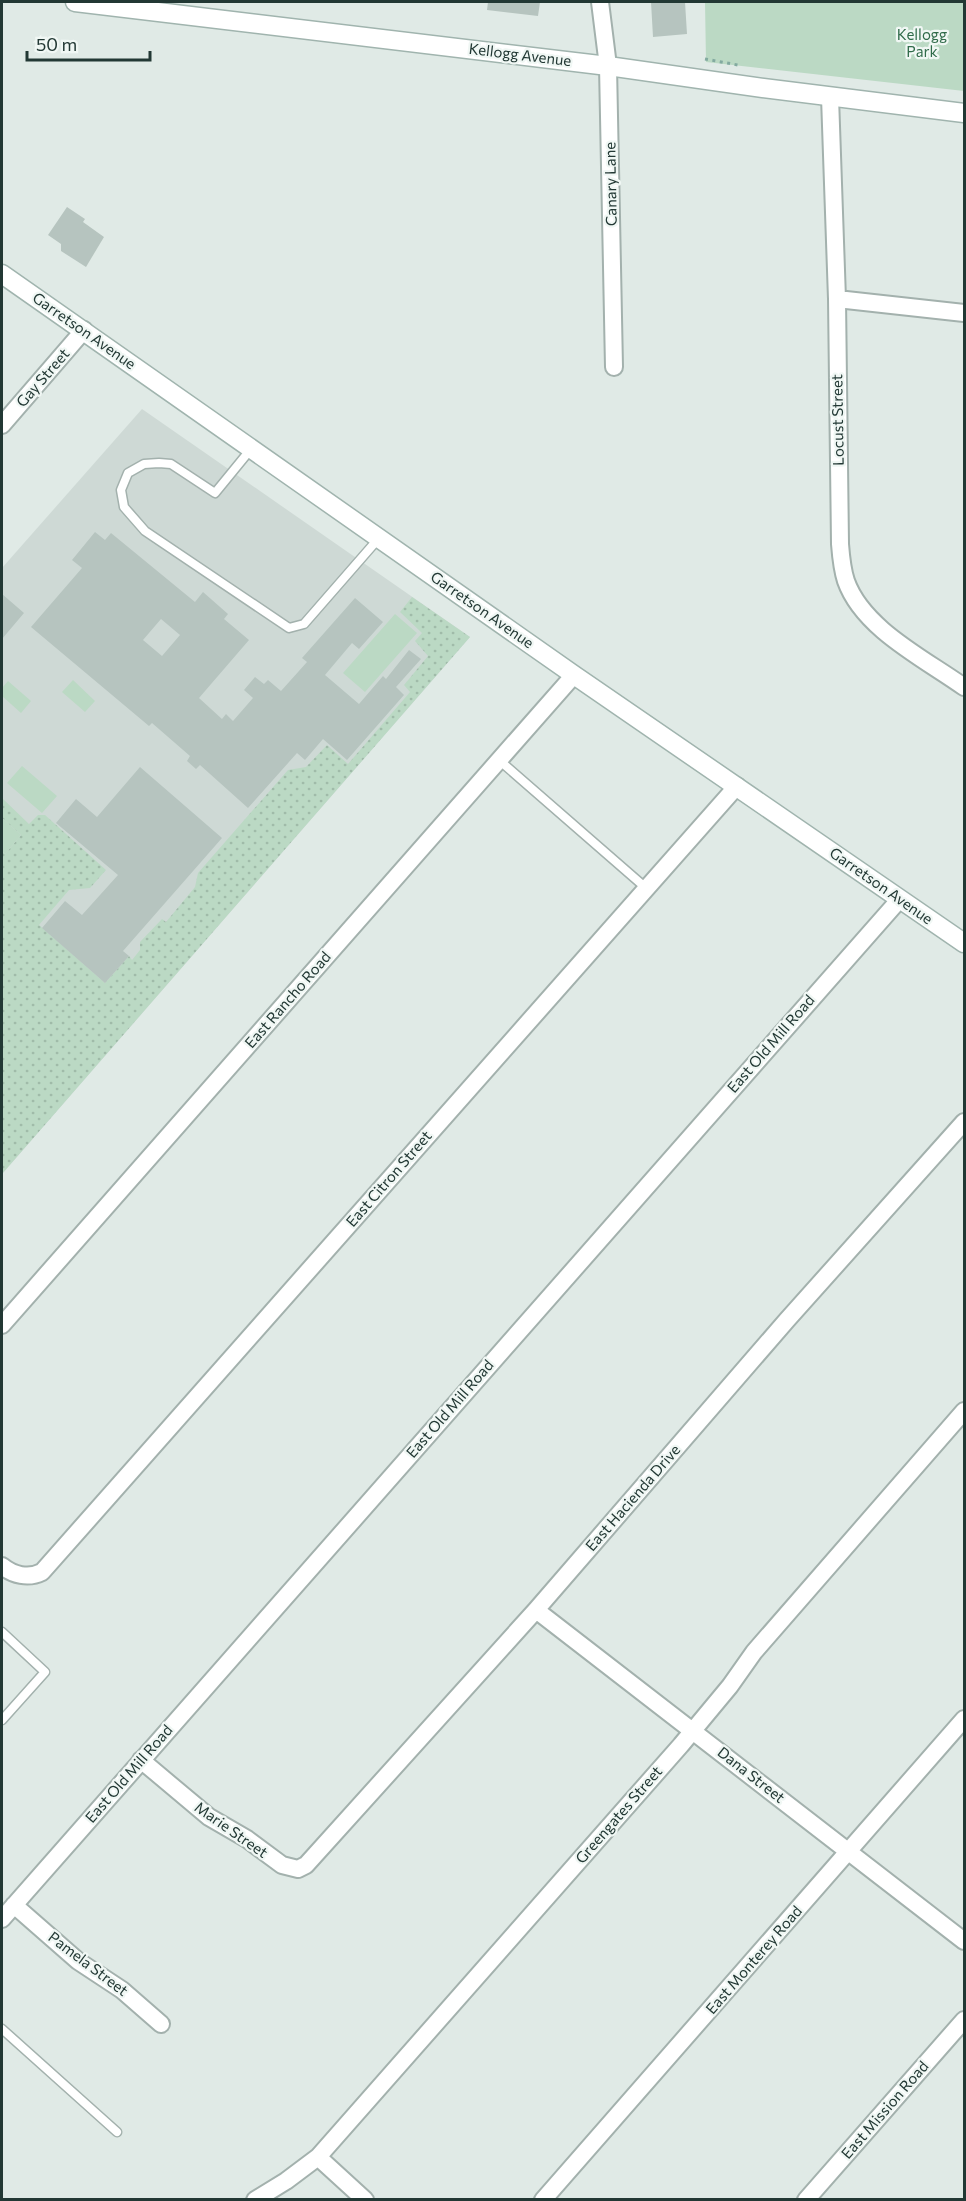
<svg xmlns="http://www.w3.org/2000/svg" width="966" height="2201" viewBox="0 0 966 2201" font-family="Commissioner,sans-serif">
<defs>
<pattern id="grass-dots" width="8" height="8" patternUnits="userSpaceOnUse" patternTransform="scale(1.5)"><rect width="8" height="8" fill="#bbd9c4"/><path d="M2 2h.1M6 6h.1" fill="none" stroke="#a0bba9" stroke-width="1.8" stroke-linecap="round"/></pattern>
</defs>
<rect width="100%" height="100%" fill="#e0eae6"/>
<path fill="#ced9d5" d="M142 409 470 637 2 1174V568Z"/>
<path fill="url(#grass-dots)" d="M412 597 470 637 2 1174V851L5 854 21 835 2 818V798L29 824 38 815H45L106 870 90 888 69 890 39 925 105 983 129 956 132 960 140 950V942L162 919 166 922 195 887 198 873 288 770 306 767 327 745 348 764 410 692 404 685 428 656 415 641 422 633 400 612Z"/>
<path fill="#bbd9c4" d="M705 2H964V91L706 62Z
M395 614 417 633 365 692 343 673Z
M73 680 95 701 85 712 62 692Z
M8 681 31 701 21 713 2 696V688Z
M22 766 57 796 42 813 7 783Z
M2 818 21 835 5 854 2 851Z"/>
<path fill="#b6c4bf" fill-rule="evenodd" d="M488 2H540L538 16 487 10Z
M651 2H685L687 34 653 37Z
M67 207 85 219 83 222 104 237 86 267 61 251V244L48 235Z
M95 532 105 540 111 533 195 602 203 592 228 614 224 619 249 640 199 698 222 719 226 714 233 721 253 698 244 690 255 677 264 684 268 680 281 691 307 662 302 658 355 598 383 622 359 649 352 643 325 675 359 704 383 676 386 679 409 650 421 659 396 687 404 695 347 760 323 739 305 760 297 753 248 808 200 765 196 769 187 761 190 756 152 723 149 726 31 627 82 568 72 560ZM161 619 180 635 162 656 143 640Z
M2 594 24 613 2 639Z
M140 767 222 838 123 951 129 956 105 983 42 928 65 901 82 915 118 875 56 823 76 799 97 817Z"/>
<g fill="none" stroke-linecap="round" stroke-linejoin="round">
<g stroke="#a3b1ad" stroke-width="11">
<path id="lane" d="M251 449 215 493 171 464 159 463 144 464 128 473 121 490 124 507 145 531 289 628 304 624 379 538
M499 760 646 888
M2 1632 45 1672 2 1720
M2 2029 117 2132"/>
</g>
<g stroke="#a3b1ad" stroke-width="20">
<path id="street" d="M600 2 608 66 614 367
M830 97 837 299 840 544C841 557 842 569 846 581 863 629 925 659 964 687
M837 299 964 313
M2 425 84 330
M2 1325 574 675
M2 1566C13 1575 28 1579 42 1572L737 786
M536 1610 964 1941
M141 1760 209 1817 247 1839 282 1865 298 1869 306 1865 536 1610 787 1320 964 1122
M14 1905 78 1961 122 1990 161 2024
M2 1919 899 900
M318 2157 365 2200
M255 2200 286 2181 318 2157 681 1745 730 1686 754 1652 964 1411
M543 2200 964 1719
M806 2200 964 2020"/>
</g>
<g stroke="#a0b4ae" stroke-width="21">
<path id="secondary" d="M75 2 608 66 763 88 964 113
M2 274 574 675 964 943"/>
</g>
<path stroke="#83aaa0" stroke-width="3" stroke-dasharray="3 4.5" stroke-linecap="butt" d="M705 59 738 65"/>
<use href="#lane" stroke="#fff" stroke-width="8"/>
<use href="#street" stroke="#fff" stroke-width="16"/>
<use href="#secondary" stroke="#fff" stroke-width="18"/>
</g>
<g text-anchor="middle" stroke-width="4.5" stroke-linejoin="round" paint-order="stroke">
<g font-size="15" fill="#306b4a" stroke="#f0f7f4">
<text x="922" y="40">Kellogg<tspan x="922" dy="17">Park</tspan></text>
</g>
<g font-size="15" fill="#223834" stroke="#f0f7f4">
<text transform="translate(520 55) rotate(7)" y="5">Kellogg Avenue</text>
<text transform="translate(611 184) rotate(-91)" y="5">Canary Lane</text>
<text transform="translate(84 331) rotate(35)" y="5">Garretson Avenue</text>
<text transform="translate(43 378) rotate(-49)" y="5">Gay Street</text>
<text transform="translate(838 420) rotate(-91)" y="5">Locust Street</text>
<text transform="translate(482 610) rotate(35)" y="5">Garretson Avenue</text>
<text transform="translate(881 886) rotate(35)" y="5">Garretson Avenue</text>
<text transform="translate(288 1000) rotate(-49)" y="5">East Rancho Road</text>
<text transform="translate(771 1044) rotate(-49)" y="5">East Old Mill Road</text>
<text transform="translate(389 1179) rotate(-49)" y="5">East Citron Street</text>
<text transform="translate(450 1409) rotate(-49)" y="5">East Old Mill Road</text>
<text transform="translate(633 1498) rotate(-49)" y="5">East Hacienda Drive</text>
<text transform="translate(129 1774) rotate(-49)" y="5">East Old Mill Road</text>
<text transform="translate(751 1775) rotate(38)" y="5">Dana Street</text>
<text transform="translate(619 1815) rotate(-49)" y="5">Greengates Street</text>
<text transform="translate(231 1830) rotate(35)" y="5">Marie Street</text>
<text transform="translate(754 1960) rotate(-49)" y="5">East Monterey Road</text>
<text transform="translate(88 1964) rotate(37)" y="5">Pamela Street</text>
<text transform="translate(885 2110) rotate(-49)" y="5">East Mission Road</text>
</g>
</g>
<rect width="966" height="2201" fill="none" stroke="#223834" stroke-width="6"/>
<path d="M27 51v9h123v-9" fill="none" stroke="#223834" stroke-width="3"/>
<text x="36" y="51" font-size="18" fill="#223834" stroke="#f0f7f4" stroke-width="4.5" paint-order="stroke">50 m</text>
</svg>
